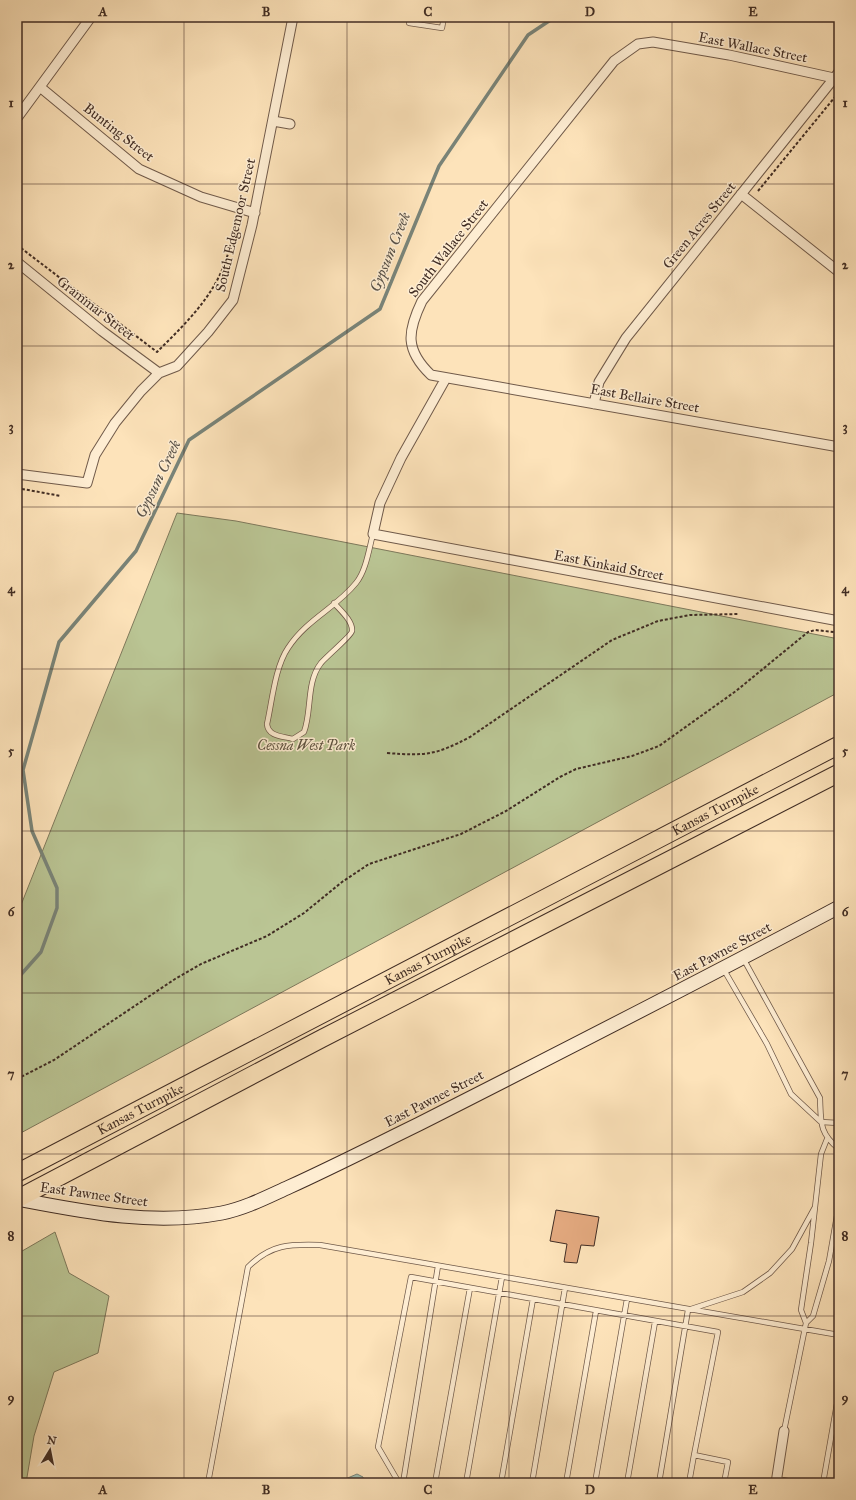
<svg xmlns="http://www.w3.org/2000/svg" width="856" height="1500" viewBox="0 0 856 1500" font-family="'IM FELL Great Primer',serif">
<rect width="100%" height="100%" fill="#fde3ba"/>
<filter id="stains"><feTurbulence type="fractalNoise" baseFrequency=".005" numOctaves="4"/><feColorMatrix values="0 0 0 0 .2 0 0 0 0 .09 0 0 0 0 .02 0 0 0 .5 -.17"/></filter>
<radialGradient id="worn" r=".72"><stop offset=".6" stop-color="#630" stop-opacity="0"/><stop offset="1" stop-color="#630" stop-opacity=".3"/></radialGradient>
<path fill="#bac594" stroke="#7e795c" d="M177 513 236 521 839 639V692L17 1135V915Z
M55 1232 69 1273 109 1296 98 1353 54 1372 34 1436 26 1483H17V1254Z"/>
<path fill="#9fbeb2" stroke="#798479" d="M357 1474 363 1477 364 1483H336Z"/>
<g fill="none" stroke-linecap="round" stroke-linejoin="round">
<path stroke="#798479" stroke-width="3.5" d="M17 979 41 952 57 908V888L32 831 23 770 59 642 136 551 189 440 380 309 439 166 528 35 555 17"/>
</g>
<path fill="#e3a97f" stroke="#412d24" d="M556 1210 599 1217 594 1246 581 1245 577 1263 564 1262 567 1244 550 1241Z"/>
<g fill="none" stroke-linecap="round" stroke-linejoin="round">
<g stroke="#705a4a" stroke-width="6">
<path id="lane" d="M410 17 409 23 442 28 444 17
M334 603C340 610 353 621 352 631 352 635 326 657 321 663 306 682 312 711 304 732L293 739C283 736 268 737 267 724 272 702 275 667 288 648 307 619 336 608 356 583 366 571 369 549 373 534
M743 958 820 1098C821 1122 819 1133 839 1149
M724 970 767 1044 791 1094 821 1122 839 1123
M806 1323 801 1310 811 1243 821 1154 827 1139
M784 1431 806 1323 813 1316 829 1261 839 1204
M777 1479 799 1483
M208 1483 248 1267C271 1244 290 1244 320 1245L839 1335
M399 1483 378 1447 411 1277 718 1332 694 1455 728 1462 724 1483
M403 1483 438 1266
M435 1483 470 1288
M466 1483 502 1277
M501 1483 533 1299
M532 1483 565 1288
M566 1483 596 1311
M595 1483 627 1299
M627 1483 655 1322
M659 1483 688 1310 743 1292 770 1273 792 1249 815 1207
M689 1483 694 1455
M823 1483 839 1392"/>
</g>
<g stroke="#705a4a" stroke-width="11">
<path id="street" d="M834 78 729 55 653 42 638 44 614 61 422 301C407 332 405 350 431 375L839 447
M40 87 139 169 201 197 255 213
M17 118 91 17
M273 121 290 124
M741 194 839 272
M17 262 102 331 159 373
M446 378 401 458 380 503 373 534 839 621
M594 404 599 382 626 338 839 72
M17 474 87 483 95 455 115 423 141 391 159 373 177 366 208 332 233 300 252 225 293 17
M776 1483 784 1431"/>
</g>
<g stroke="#412d24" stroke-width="15">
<path id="secondary" d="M17 1199C85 1212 153 1226 222 1213 246 1208 267 1197 289 1187 333 1167 376 1145 419 1124 559 1053 700 981 839 907"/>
</g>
<g stroke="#412d24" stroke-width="19">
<g id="highway">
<path id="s1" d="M17 1173 839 745"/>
<path d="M17 1199 321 1039 839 773"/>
</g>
</g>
<path stroke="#412d24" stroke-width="2" stroke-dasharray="3 2" stroke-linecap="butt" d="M758 191 839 92
M17 245 157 352C184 325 213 298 226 260 230 248 233 234 236 222L242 223
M17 488 61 496
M387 753C426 756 436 755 470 737L612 640 658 621 690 615 739 614
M17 1079 54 1060 175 979 201 964 267 936 304 913 342 882 369 864 461 834 506 811 560 777 576 769 632 756 659 746 736 691 808 632 815 630 834 632"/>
<use href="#lane" stroke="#feedd2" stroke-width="4.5"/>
<use href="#street" stroke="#feedd2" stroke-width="9"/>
<use href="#secondary" stroke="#feedd2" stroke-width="13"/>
<use href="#highway" stroke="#fde3ba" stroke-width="17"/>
</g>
<path fill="none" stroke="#412d24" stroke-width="1" stroke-opacity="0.55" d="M184 17V1483M347 17V1483M509 17V1483M672 17V1483M17 184H839M17 346H839M17 507H839M17 669H839M17 831H839M17 993H839M17 1154H839M17 1316H839"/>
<g text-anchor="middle" stroke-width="3" stroke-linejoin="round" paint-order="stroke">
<g font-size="14" fill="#412d24" stroke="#feedd2">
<text transform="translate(753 47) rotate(11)" y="5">East Wallace Street</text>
<text transform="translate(119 132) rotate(38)" y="5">Bunting Street</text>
<text transform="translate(235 225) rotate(-77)" y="5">South Edgemoor Street</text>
<text transform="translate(699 225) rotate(-51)" y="5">Green Acres Street</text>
<text transform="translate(448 248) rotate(-52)" y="5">South Wallace Street</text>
<text transform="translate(96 308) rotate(38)" y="5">Grammar Street</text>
<text transform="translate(645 398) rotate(10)" y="5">East Bellaire Street</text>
<text transform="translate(609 565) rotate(11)" y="5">East Kinkaid Street</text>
<text dy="5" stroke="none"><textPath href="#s1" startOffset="787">Kansas Turnpike</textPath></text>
<text transform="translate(722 951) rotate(-28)" y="5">East Pawnee Street</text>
<text dy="5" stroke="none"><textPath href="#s1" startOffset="463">Kansas Turnpike</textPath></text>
<text transform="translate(434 1098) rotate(-27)" y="5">East Pawnee Street</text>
<text dy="5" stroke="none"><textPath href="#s1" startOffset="139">Kansas Turnpike</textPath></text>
<text transform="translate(94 1194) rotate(8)" y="5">East Pawnee Street</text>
</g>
<g font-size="14" font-style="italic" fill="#5f5340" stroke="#feedd2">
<text x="306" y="750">Cessna West Park</text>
</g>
<g font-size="15" font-style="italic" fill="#585148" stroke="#feedd2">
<text transform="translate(390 252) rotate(-68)" y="5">Gypsum Creek</text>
<text transform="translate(158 479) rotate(-64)" y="5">Gypsum Creek</text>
</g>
</g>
<rect width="856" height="1500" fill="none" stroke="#fde3ba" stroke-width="44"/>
<g transform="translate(50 1450) rotate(10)" stroke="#feedd2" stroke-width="3" paint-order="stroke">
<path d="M0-3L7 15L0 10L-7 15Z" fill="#412d24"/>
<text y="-6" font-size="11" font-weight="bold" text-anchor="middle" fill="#412d24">N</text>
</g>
<rect x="22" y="22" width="812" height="1456" fill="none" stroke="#412d24" stroke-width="1.5"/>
<g font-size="13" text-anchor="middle" font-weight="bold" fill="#412d24">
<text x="103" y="16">A</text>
<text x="266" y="16">B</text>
<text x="428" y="16">C</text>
<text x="590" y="16">D</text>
<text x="753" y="16">E</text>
<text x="11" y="107">1</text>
<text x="845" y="107">1</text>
<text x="11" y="269">2</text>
<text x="845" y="269">2</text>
<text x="11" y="431">3</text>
<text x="845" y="431">3</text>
<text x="11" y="593">4</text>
<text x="845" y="593">4</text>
<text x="11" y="755">5</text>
<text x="845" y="755">5</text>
<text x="11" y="916">6</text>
<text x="845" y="916">6</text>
<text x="11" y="1078">7</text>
<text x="845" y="1078">7</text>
<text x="11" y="1240">8</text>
<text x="845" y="1240">8</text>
<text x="11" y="1402">9</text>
<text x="845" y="1402">9</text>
<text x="103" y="1494">A</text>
<text x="266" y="1494">B</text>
<text x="428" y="1494">C</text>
<text x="590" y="1494">D</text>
<text x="753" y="1494">E</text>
</g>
<rect width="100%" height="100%" filter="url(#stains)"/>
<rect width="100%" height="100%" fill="url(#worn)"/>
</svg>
